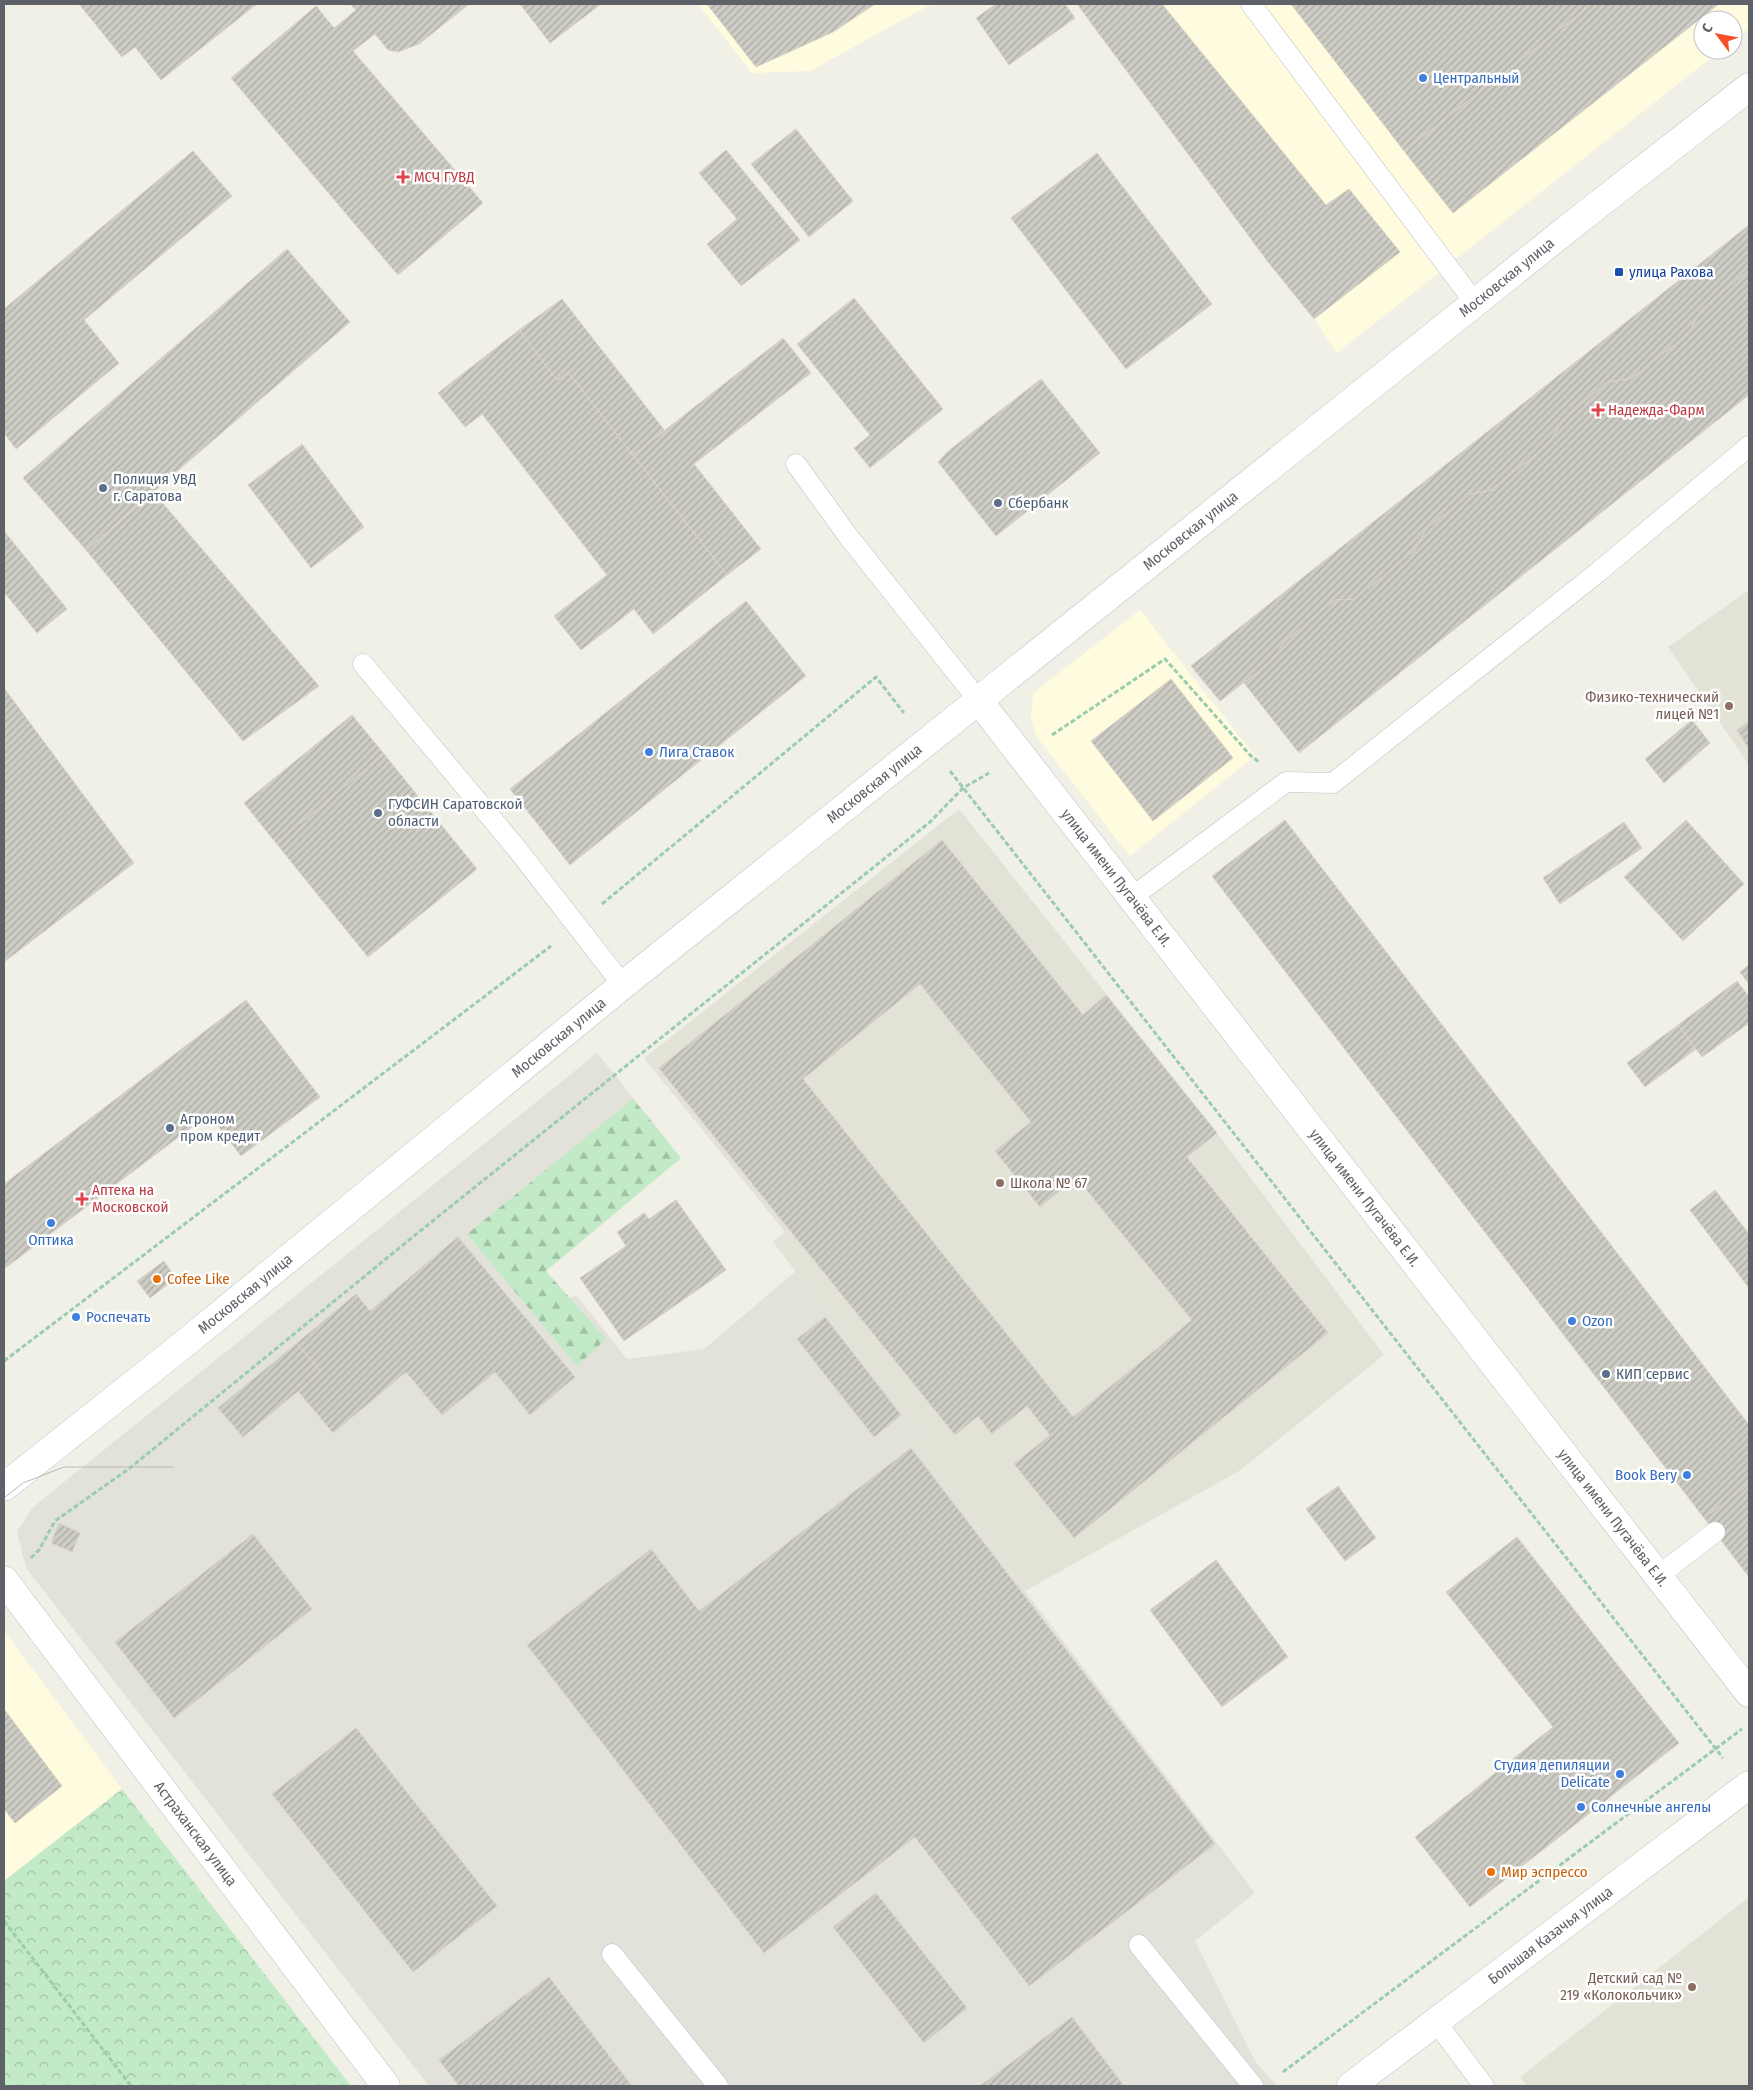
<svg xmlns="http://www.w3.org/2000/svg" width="1753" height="2090" viewBox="0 0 1753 2090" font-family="'Fira Sans Condensed',sans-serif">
<defs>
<pattern id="forest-firs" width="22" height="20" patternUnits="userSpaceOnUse" patternTransform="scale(1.25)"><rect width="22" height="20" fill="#c2eac6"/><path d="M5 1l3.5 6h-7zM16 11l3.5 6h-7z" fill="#a1c1a5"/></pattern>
<pattern id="park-crowns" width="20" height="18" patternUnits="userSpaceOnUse" patternTransform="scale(1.25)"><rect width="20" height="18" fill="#c2eac6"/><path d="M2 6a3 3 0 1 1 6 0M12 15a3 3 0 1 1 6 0" fill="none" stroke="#a1c1a5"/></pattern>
<pattern id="building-hatch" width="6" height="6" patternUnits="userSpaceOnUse" patternTransform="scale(1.25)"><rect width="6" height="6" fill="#cecdc5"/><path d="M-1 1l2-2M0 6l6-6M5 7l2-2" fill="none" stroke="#aaaaa4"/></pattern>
</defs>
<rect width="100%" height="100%" fill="#f1f0e7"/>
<path fill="#fffbde" d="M698 4H931L810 71 752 73Z
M1077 4H1749V28L1733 41V20H1703V50H1721L1337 353 1314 319 1268 262Z
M1140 610 1255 756 1130 856 1036 736 1031 717 1033 693Z
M4 1631 122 1789 4 1881Z"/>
<path fill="#e2e2db" d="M597 1053 672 1146 515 1264 550 1305 576 1295 627 1359 704 1349 796 1271 920 1433 910 1440 1255 1893 1195 1941 1255 2061 1277 2086H429L26 1568 17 1532 33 1507Z"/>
<path fill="#e3e2d7" d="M1749 590V765L1668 647Z
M959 809 1217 1133 1384 1355 1239 1471 1025 1591 910 1440 920 1433 773 1242 785 1232 644 1058Z
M1749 1897V2086H1527L1520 2077Z"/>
<path fill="url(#forest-firs)" d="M633 1099 681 1158 546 1271 606 1339 577 1366 467 1234Z"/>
<path fill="url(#park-crowns)" d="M122 1789 351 2086H4V1881Z"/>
<path fill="url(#building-hatch)" stroke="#d7d3c4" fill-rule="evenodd" d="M79 4H257L161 80 135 47 122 57Z
M350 4H469L419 44 398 52 388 50 375 34 353 51 483 203 398 275 231 78 316 6 334 28 356 10Z
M520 4H601L550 43Z
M707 4H875L833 32 756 67Z
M996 4H1065L1075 18 1009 65 976 18Z
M1077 4H1162L1326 205 1349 189 1400 252 1314 319 1268 262Z
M1291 4H1592L1404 151Z
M1592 4H1719L1453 213 1404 151Z
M796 129 853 201 809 237 751 164Z
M726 150 800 240 741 286 707 244 737 219 699 173Z
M193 151 232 196 84 320 119 363 16 449 4 433V309Z
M1097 153 1212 304 1126 369 1011 218Z
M1749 225V270L1701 310 1688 334 1630 379 1607 382 1565 418 1547 445 1491 490 1470 494 1426 529 1415 550 1355 599 1335 600 1284 642 1274 659 1220 701 1191 666Z
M287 249 350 322 86 550 23 478Z
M1749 270V395L1299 753 1244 683 1274 659 1284 642 1335 600 1355 599 1415 550 1426 529 1470 494 1491 490 1547 445 1565 418 1607 382 1630 379 1688 334 1701 310Z
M854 298 943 409 870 468 854 448 870 435 797 344Z
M562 299 665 431 633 455 568 372 557 380 519 330Z
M519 330 557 380 568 372 727 575 653 634 634 609 581 650 554 616 607 575 482 414 465 427 438 393Z
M783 338 811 373 694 464 761 549 727 575 633 455Z
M1041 379 1100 453 996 536 938 462 947 452Z
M302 444 364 527 311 568 248 485Z
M154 493 319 686 243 741 86 550Z
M4 531 67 609 37 633 4 592Z
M746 601 806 676 570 865 510 789Z
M1171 679 1233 758 1153 821 1091 741Z
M4 688 134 863 4 962Z
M352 715 384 754 276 843 244 803Z
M1692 720 1710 743 1664 783 1645 759Z
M1749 722V749L1737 730Z
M384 754 477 869 368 957 276 843Z
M1285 820 1749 1425V1484L1704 1518 1212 876Z
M1686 820 1744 884 1683 941 1624 877Z
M1624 822 1642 848 1560 904 1543 878Z
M942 840 1083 1015 1106 995 1217 1133 1187 1157 1328 1333 1074 1538 1014 1464 1050 1435 1027 1406 992 1434 978 1416 955 1435 659 1068ZM920 984 1031 1122 995 1151 1040 1207 1076 1177 1192 1320 1073 1417 803 1079Z
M1749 965V984L1740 972Z
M1737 981 1749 997V1023L1702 1057 1678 1025Z
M246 1000 320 1097 241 1156 209 1114 4 1269V1184Z
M1678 1025 1696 1049 1645 1087 1627 1063Z
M1715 1190 1749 1234V1288L1690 1210Z
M676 1200 726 1270 624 1341 580 1278 626 1246 617 1232 644 1213 649 1219Z
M458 1237 575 1377 530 1415 495 1372 442 1415 406 1372 333 1433 298 1391 321 1372 297 1343 356 1294 370 1311Z
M164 1261 176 1278 150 1298 137 1281Z
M825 1317 901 1415 874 1437 797 1339Z
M297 1343 321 1372 243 1437 218 1408Z
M911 1448 1215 1844 1029 1986 915 1837 764 1953 527 1645 651 1549 699 1611Z
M1749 1484V1577L1704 1518Z
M1338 1486 1376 1538 1345 1561 1306 1509Z
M59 1523 80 1533 72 1552 51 1543Z
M253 1534 312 1609 174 1718 115 1642Z
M1517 1537 1679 1743 1470 1907 1415 1837 1553 1727 1446 1592Z
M1216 1560 1288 1657 1222 1707 1150 1610Z
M4 1709 62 1786 15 1823 4 1809Z
M356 1728 497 1906 413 1972 272 1794Z
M876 1893 967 2008 924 2043 833 1927Z
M549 1977 632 2086H459L439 2060Z
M1072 2017 1124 2086H980Z"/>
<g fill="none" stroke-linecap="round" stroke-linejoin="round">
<g stroke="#bebfc6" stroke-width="21">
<path id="lane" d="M1251 4 1475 303
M796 464 848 536 979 701
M363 664 513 844 623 985
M1131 898 1286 782 1333 783 1597 573 1749 446
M1658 1576 1715 1532
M1139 1945 1253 2086
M612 1954 718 2086
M1436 2022 1484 2086"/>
</g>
<g stroke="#bebfc6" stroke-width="29">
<g id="street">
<path id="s1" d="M979 701 1749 1693"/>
<path id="s2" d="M1351 2086 1749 1785"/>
</g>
</g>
<g stroke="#bcbec5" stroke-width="29">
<g id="secondary">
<path id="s3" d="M4 1487 179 1348 623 985 1581 218 1749 87"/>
<path id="s4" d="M4 1580 386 2086"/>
</g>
</g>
<path stroke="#9accae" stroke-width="3" stroke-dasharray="5 2.5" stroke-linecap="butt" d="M1052 735 1165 659 1251 756 1259 762
M950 771 1723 1758
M602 904 876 677 904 713
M4 1361 551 946
M31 1558 39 1550 55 1521 130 1468 409 1240 930 822 963 788 989 773
M4 1921 131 2086
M1283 2072 1742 1729"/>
<use href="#lane" stroke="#fff" stroke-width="20"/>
<use href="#street" stroke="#fff" stroke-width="28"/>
<use href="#secondary" stroke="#fff" stroke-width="28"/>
<path stroke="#b7b8b9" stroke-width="1" d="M4 1498 23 1483 64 1467H173"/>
</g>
<g fill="#3f7fe0" stroke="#fff" stroke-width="2">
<circle cx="1423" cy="78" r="5"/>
<circle cx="649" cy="752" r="5"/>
<circle cx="51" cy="1223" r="5"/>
<circle cx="76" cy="1317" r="5"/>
<circle cx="1572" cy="1321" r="5"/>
<circle cx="1687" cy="1475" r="5"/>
<circle cx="1620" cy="1774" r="5"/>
<circle cx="1581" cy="1807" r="5"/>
</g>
<g fill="#e0444e" stroke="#fff" stroke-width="2">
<path d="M400.5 169.5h5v5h5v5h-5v5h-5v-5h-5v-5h5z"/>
<path d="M1595.5 402.5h5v5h5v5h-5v5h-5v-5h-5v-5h5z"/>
<path d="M79.5 1191.5h5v5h5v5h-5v5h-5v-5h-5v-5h5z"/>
</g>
<rect fill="#1a4fb4" stroke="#fff" stroke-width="2" x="1614" y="267" width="10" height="10" rx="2.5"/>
<g fill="#5c6f8a" stroke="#fff" stroke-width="2">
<circle cx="103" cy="488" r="5"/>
<circle cx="998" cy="503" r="5"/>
<circle cx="378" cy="813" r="5"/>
<circle cx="170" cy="1128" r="5"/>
<circle cx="1606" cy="1374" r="5"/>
</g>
<g fill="#8d6e63" stroke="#fff" stroke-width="2">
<circle cx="1729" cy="706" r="5"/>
<circle cx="1000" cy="1183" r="5"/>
<circle cx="1692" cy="1987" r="5"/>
</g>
<g fill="#e8710a" stroke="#fff" stroke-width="2">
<circle cx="157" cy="1279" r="5"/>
<circle cx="1491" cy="1872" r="5"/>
</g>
<g text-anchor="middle" stroke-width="5" stroke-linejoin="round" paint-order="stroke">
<g font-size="15" fill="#366cbe" stroke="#fff" text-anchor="start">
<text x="1433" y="83">Центральный</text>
<text x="659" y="757">Лига Ставок</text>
<text x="51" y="1245" text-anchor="middle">Оптика</text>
<text x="86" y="1322">Роспечать</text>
<text x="1582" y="1326">Ozon</text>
<text x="1677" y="1480" text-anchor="end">Book Bery</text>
<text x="1610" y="1770" text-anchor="end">Студия депиляции<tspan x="1610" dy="17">Delicate</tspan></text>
<text x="1591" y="1812">Солнечные ангелы</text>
</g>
<g font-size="15" fill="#be3a42" stroke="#fff" text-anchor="start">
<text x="414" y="182">МСЧ ГУВД</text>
<text x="1608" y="415">Надежда-Фарм</text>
<text x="92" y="1195">Аптека на<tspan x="92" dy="17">Московской</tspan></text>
</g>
<g font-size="15" fill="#164399" stroke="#fff" text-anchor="start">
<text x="1629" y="277">улица Рахова</text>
</g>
<g font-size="15" fill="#5e6168" stroke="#fff">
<text dy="5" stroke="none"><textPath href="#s3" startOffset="1929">Московская улица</textPath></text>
<text dy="5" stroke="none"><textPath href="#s3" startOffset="1524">Московская улица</textPath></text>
<text dy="5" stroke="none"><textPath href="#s3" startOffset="1119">Московская улица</textPath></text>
<text dy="5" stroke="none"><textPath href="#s1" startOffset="224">улица имени Пугачёва Е.И.</textPath></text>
<text dy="5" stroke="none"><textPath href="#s3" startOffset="714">Московская улица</textPath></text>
<text dy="5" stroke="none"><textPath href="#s1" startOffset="629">улица имени Пугачёва Е.И.</textPath></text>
<text dy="5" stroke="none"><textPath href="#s3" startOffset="309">Московская улица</textPath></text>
<text dy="5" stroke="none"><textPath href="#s1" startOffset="1034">улица имени Пугачёва Е.И.</textPath></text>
<text dy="5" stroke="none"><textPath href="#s4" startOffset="318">Астраханская улица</textPath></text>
<text dy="5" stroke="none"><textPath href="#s2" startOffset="250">Большая Казачья улица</textPath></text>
</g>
<g font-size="15" fill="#4e5e75" stroke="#fff" text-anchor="start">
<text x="113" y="484">Полиция УВД<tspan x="113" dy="17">г. Саратова</tspan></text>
<text x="1008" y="508">Сбербанк</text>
<text x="388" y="809">ГУФСИН Саратовской<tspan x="388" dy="17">области</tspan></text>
<text x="180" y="1124">Агроном<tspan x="180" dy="17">пром кредит</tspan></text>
<text x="1616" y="1379">КИП сервис</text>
</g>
<g font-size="15" fill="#785e54" stroke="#fff" text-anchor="end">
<text x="1719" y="702">Физико-технический<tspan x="1719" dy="17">лицей №1</tspan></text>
<text x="1010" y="1188" text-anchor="start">Школа № 67</text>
<text x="1682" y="1983">Детский сад №<tspan x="1682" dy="17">219 «Колокольчик»</tspan></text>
</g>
<g font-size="15" fill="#c56008" stroke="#fff" text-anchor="start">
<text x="167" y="1284">Cofee Like</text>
<text x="1501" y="1877">Мир эспрессо</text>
</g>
</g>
<rect width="1753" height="2090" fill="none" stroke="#5e6168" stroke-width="10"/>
<g transform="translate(1718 35) rotate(302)"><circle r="24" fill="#ffffff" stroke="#bfc0c3"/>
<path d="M0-4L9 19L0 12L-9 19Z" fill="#f74f27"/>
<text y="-8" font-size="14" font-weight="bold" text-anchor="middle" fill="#5e6168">С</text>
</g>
</svg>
